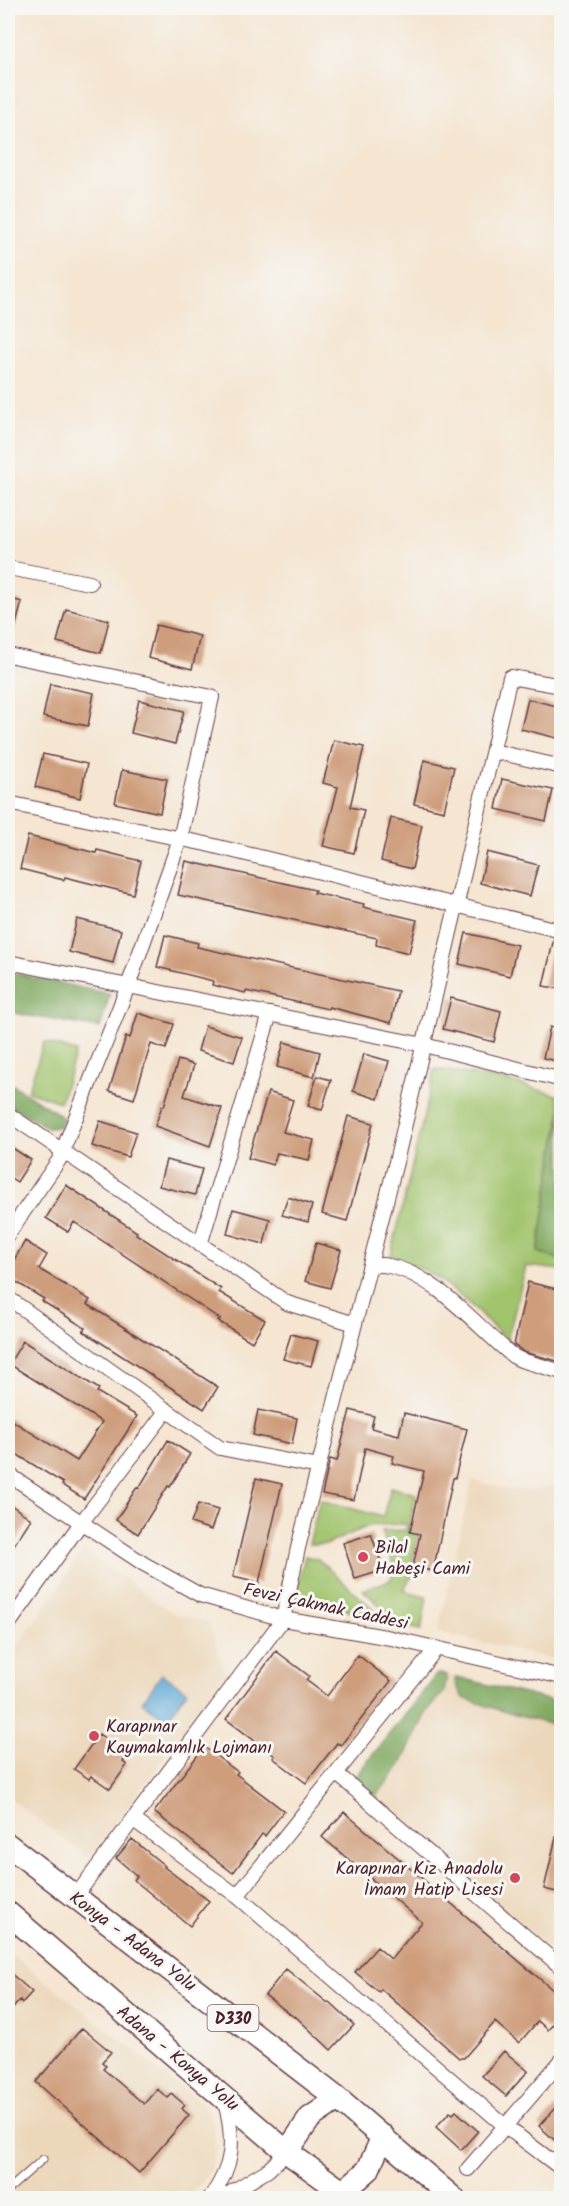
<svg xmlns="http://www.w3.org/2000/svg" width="569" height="2206" viewBox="0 0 569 2206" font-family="Kalam,sans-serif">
<rect width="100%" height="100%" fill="#f6f6f2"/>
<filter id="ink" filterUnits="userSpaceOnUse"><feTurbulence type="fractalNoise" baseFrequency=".0167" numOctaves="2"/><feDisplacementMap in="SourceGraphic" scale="12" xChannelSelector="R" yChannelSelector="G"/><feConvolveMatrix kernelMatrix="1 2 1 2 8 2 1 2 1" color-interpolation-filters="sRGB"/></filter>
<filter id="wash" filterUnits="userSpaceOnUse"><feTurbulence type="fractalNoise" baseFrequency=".008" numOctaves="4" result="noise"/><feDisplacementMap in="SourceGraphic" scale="24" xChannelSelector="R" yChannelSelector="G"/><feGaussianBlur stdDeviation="1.35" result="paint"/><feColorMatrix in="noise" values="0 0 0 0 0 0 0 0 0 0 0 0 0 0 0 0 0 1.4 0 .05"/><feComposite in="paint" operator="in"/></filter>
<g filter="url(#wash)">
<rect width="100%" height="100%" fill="#f5e5d1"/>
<path fill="#ecd7ba" d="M472 1480 509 1490 527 1491 544 1489 561 1483V1661L438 1632Z
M84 1550 174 1614 209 1622 226 1675 89 1858 8 1797V1659Z
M442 1673 561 1702V1959L355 1777 437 1674Z
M8 1952 204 2105 213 2122 216 2150 210 2170 204 2179 191 2193 180 2198H8Z"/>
<path fill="#a0c36c" stroke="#75714c" stroke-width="1.5" d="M44 1042 76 1052 60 1102 28 1091Z
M435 1069 500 1079 557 1095 561 1108 538 1251 561 1260V1270L526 1266 507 1341C484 1317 458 1291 430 1273 420 1267 403 1262 391 1255Z
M391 1487 416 1494 408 1533 418 1535 411 1568 417 1571 416 1575C409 1577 407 1583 404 1590L413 1594 427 1597 421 1630 394 1624 385 1610 363 1590 390 1580 395 1570 382 1531 406 1530 407 1524 371 1525 327 1544H309L320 1500 383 1517Z
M305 1556 318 1559 377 1613 379 1618 295 1598Z"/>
<path fill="#80a960" stroke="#656446" stroke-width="1.5" d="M8 972 110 994 100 1028 8 1012Z
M8 1082 57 1113 64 1119 58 1127 48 1128 8 1104Z
M561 1110 562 1260H561L538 1252Z
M437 1674 447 1675 444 1692 427 1711 400 1766 376 1796 355 1777Z
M456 1677 561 1703V1727L512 1714 463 1698 455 1682Z"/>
<path fill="#5ea8d6" stroke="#546480" stroke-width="1.5" d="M162 1674 187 1691 167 1720 142 1702Z"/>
<g id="blocks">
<path fill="#ce9d7c" d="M8 598 22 602 12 639 8 638Z
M66 609 109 620 101 653 57 642Z
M156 625 200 636 192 669 148 658Z
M50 684 94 693 88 726 43 717Z
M528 699 561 707V739L521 729Z
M139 700 184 711 175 744 131 733Z
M334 740 364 747 350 807 364 810 354 853 323 846 338 787 323 783Z
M43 754 87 764 80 798 35 787Z
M424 760 454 767 444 811 414 804Z
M122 770 167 779 160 813 115 803Z
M502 779 553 790 546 821 496 809Z
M391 818 422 825 412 869 381 861Z
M28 836 96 853 97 850 141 861 133 894 65 877 64 880 20 869Z
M487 852 538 865 530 896 480 883Z
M186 861 315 890 314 893 364 904 363 907 417 920 409 953 376 945 377 938 178 895Z
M77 919 121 930 113 963 69 952Z
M466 933 517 945 510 976 459 964Z
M165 935 198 943 197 947 398 991 391 1023 329 1007 328 1009 246 991 245 993 212 985 213 981 157 967Z
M554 938 561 940V989L543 986Z
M451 998 501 1011 494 1042 443 1029Z
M138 1013 174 1024 166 1049 151 1044 134 1099 109 1091 126 1036 130 1038Z
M205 1026 242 1037 234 1062 198 1051Z
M550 1027 561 1030V1062L543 1058Z
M284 1042 320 1052 314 1077 277 1067Z
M364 1054 389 1061 378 1099 353 1091Z
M178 1060 194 1065 184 1096 222 1108 210 1146 155 1126 162 1106H164Z
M317 1076 331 1080 322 1110 308 1106Z
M268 1092 293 1100 283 1132 314 1140 309 1160 277 1153 273 1165 248 1158Z
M348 1116 373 1123 347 1221 322 1214Z
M100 1121 136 1132 128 1157 92 1146Z
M8 1145 31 1160 17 1182 8 1176Z
M166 1160 202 1169 195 1195 159 1186Z
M66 1185 137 1232 136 1234 221 1289 219 1292 265 1320 252 1342 218 1321 220 1319 74 1222 68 1232 46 1218Z
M288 1197 312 1205 308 1222 282 1215Z
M233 1209 270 1219 264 1244 227 1234Z
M25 1241 47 1255 39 1269 90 1300 87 1304 218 1387 204 1409 83 1331 85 1328 42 1301 44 1299 8 1277V1270Z
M316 1243 341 1250 330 1288 305 1281Z
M528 1282 561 1290V1362L524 1352 514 1345Z
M291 1334 318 1341 311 1366 283 1359Z
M23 1341 99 1389 97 1392 137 1416 84 1499 62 1485 63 1483 8 1449V1418L77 1461 102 1422 9 1364Z
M258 1410 297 1418 292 1444 253 1435Z
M350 1410 374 1416 371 1428 399 1435 404 1413 467 1429 455 1478H453L433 1571 413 1567 420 1534 410 1532 424 1471 392 1463 394 1456 365 1448 354 1500 322 1494 330 1459 337 1461Z
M168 1440 190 1454 170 1487 168 1486 138 1534 116 1520 137 1487 139 1488Z
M256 1478 282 1484 259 1583 233 1577Z
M8 1503 31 1519 8 1554Z
M198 1504 218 1510 211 1530 191 1523Z
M371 1534 384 1570 355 1579 343 1543Z
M276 1651 309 1676 306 1680 327 1696 358 1655 391 1681 341 1745 337 1743 306 1783 273 1758 275 1756 226 1719Z
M99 1734 128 1755 123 1762 127 1765 110 1789 91 1776 89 1779 74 1769Z
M204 1747 238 1772 236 1774 284 1811 265 1836 262 1834 233 1873 154 1812Z
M344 1812 561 1997V2015L548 2030 538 2021 519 2043 495 2022 464 2058H459L381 1989 379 1992 355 1972 377 1947 391 1959 422 1922 322 1837Z
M556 1837 561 1838V1893L544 1889Z
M132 1839 165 1866 164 1867 209 1901 190 1926 134 1880 137 1876 116 1858Z
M286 1969 328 2003 329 2002 354 2025 331 2050 295 2016 294 2017 265 1995Z
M8 1971 32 1992 22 2003 20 2000 8 2014Z
M82 2028 111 2052 102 2062 106 2066 103 2069 144 2104 157 2089 168 2098 172 2094 185 2105 182 2109 189 2115 139 2173 36 2082Z
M504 2051 528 2071 506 2096 482 2076Z
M561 2101V2146L539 2126Z
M456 2111 478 2131 461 2150 436 2127 450 2112 453 2114Z"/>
</g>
</g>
<g filter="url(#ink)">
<use href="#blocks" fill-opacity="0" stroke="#643d44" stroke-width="1.5"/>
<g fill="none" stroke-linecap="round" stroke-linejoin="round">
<g stroke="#643d44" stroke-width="9">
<path id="service" d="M8 2190 43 2159"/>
</g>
<g stroke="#643d44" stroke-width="16">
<path id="minor" d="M8 568 90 583
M8 655 212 697 180 839 128 986 59 1160 8 1234
M493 751 562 767
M8 803 206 844 562 931
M8 962 424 1045 562 1080
M8 1114 287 1303 355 1324
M200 1245 270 1014
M370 1266C376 1265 383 1264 389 1266 436 1275 477 1327 513 1356L521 1360 562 1372
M8 1298 220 1448 319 1467
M8 1474 144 1564 200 1595 283 1619 391 1638 562 1677
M8 1625 81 1523 167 1410
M336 1773 562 1968
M134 1820 237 1896 436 1649
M237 1896 505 2126 562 2169
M75 1897 283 1619 298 1548 396 1162 510 677 562 686
M468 2169 562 2060
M210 2198C234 2166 235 2140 225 2102
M222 2198 268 2170 287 2152"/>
</g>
<g stroke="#643d44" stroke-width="25">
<path id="trunk" d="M8 1845 338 2099 453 2198
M8 1913 287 2152 351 2198
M287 2152 310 2118 338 2099
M343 2192 368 2170 383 2136"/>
</g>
<use href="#service" stroke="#fff" stroke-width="7"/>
<use href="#minor" stroke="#fff" stroke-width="14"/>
<use href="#trunk" stroke="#fff" stroke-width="22"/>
</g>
</g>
<g fill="#d1495b" stroke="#f6f6f2" stroke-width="2">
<circle cx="363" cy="1557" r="6"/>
<circle cx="94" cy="1736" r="6"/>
<circle cx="515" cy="1878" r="6"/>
</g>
<g text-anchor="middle" stroke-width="6" stroke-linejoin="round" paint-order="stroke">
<rect fill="#f6f6f2" stroke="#7e6067" stroke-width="1.5" x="207.5" y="2005" width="51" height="26" rx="4.5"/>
<g font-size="16" font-weight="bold" fill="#4a1f2b">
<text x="233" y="2024">D330</text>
</g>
<g font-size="18" fill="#4a1f2b" stroke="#f6f6f2" text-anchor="start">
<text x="375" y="1553">Bilal<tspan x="375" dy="21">Habeşi Cami</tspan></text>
<text x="106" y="1732">Karapınar<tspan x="106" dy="21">Kaymakamlık Lojmanı</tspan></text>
<text x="503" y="1874" text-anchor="end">Karapınar Kız Anadolu<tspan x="503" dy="21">İmam Hatip Lisesi</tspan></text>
</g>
<g font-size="18" fill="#4a1f2b" stroke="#f6f6f2">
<text transform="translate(326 1606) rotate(12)" y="6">Fevzi Çakmak Caddesi</text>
<text transform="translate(133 1941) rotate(37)" y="6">Konya - Adana Yolu</text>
<text transform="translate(178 2058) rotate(40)" y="6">Adana - Konya Yolu</text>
</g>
</g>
<rect width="569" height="2206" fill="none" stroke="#f6f6f2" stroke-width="30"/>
</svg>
